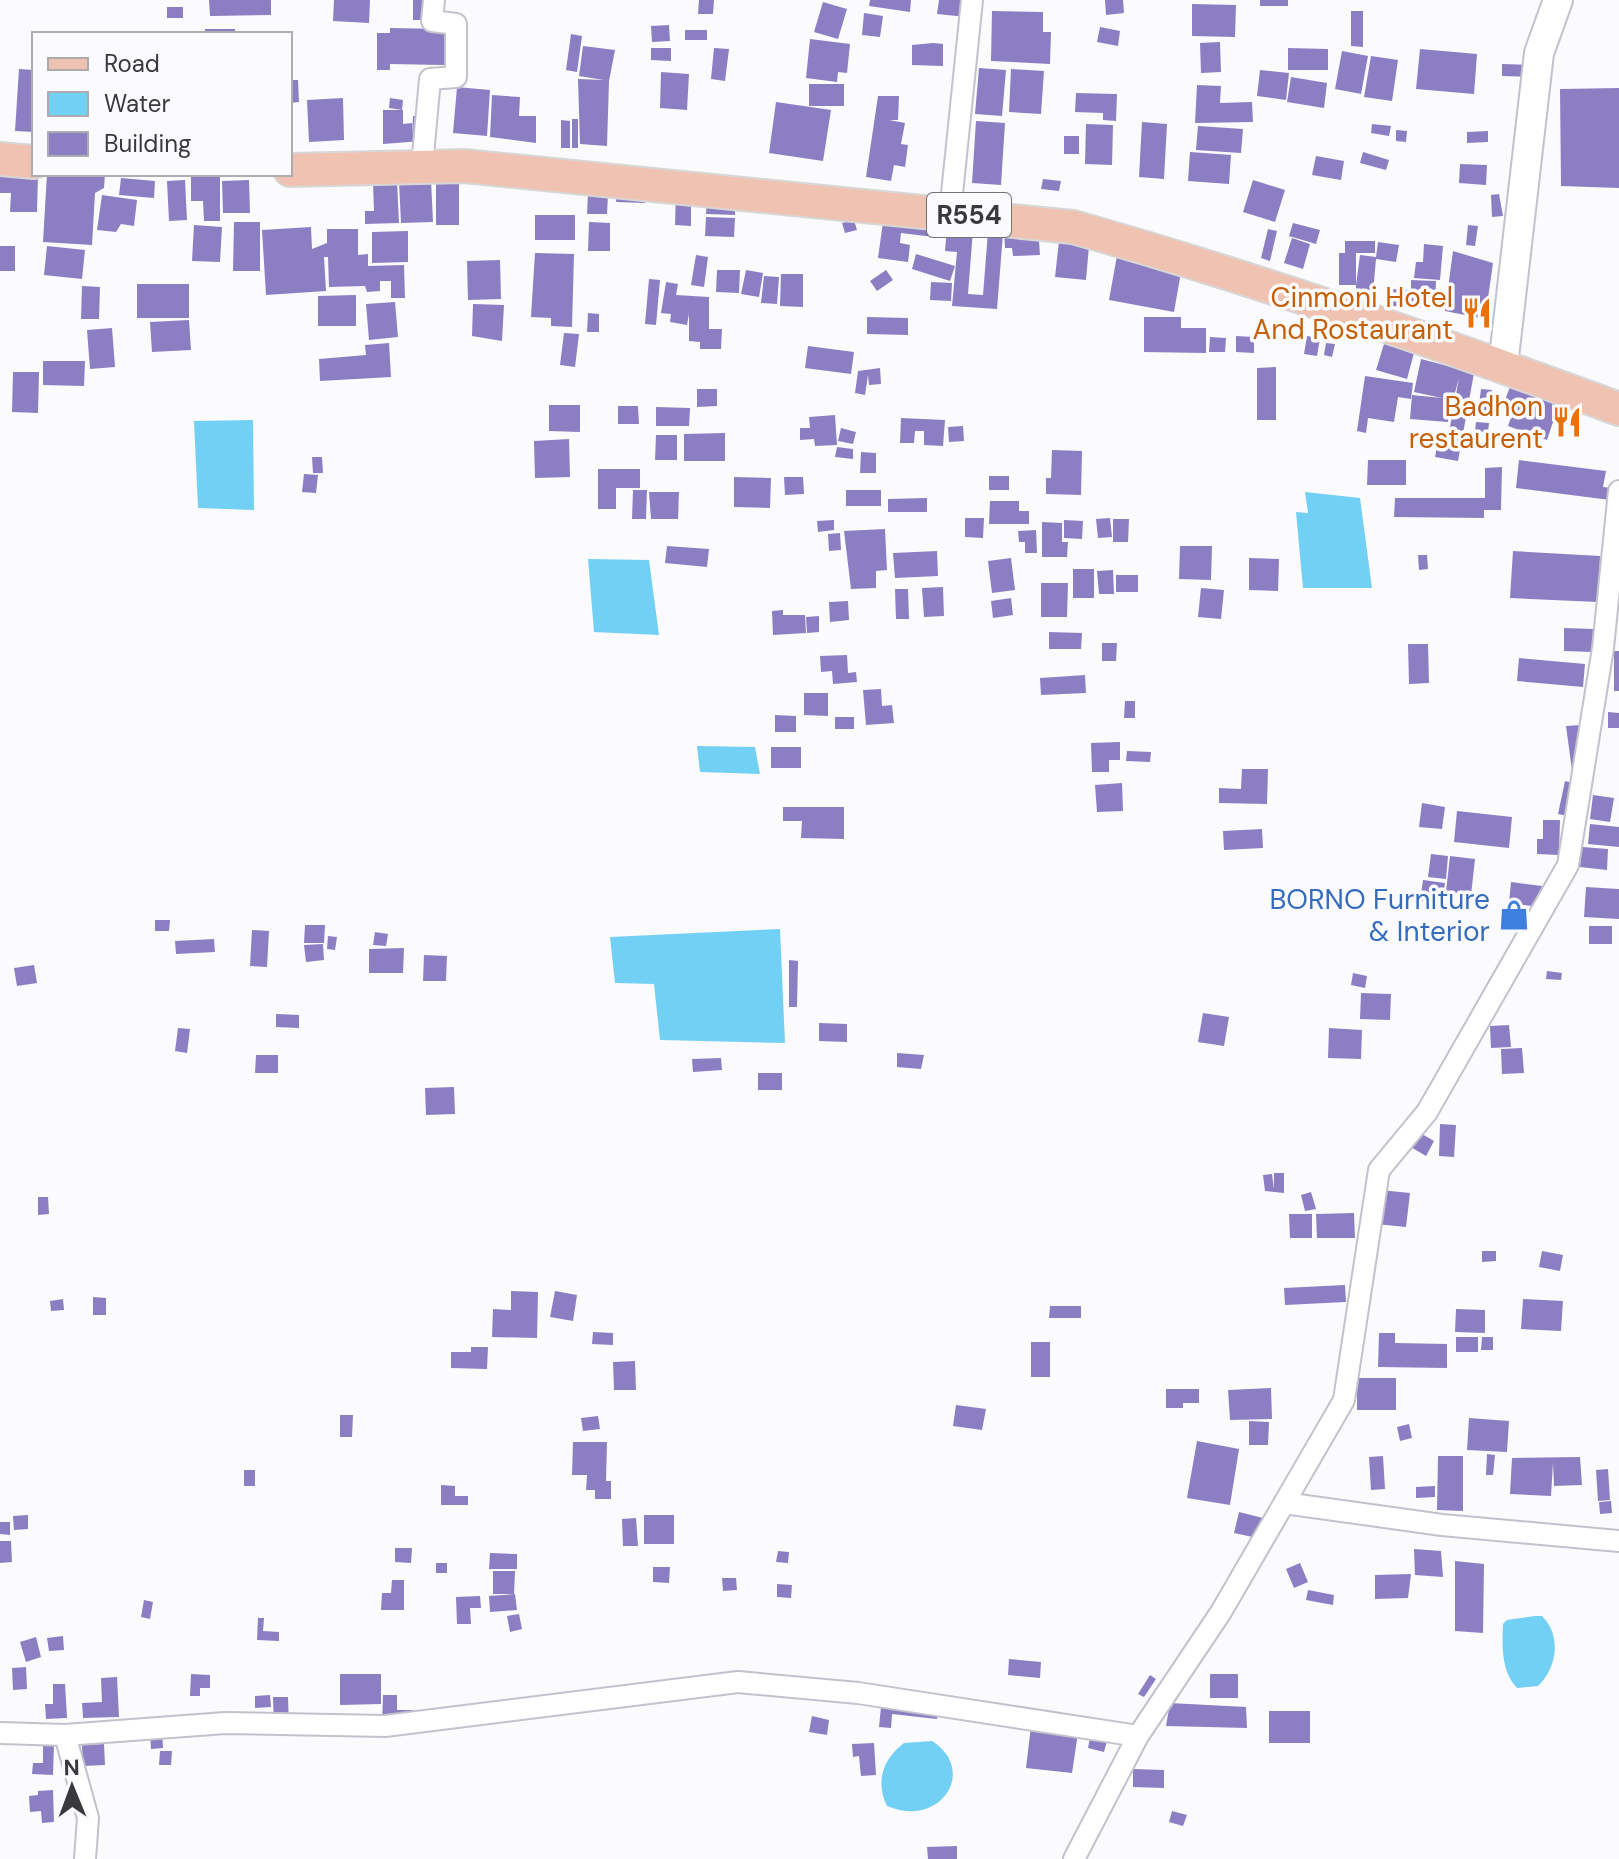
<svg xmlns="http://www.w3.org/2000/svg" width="1619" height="1859" viewBox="0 0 1619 1859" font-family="'DM Sans',sans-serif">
<rect width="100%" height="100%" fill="#fbfbfd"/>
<path fill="#73d0f5" d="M253 420 254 510 198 508 194 421Z
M1305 492 1360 498 1372 588H1303L1296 512 1308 513Z
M588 559 649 560 659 635 594 632Z
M697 746 755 747 760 774 700 772Z
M780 929 785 1043 660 1040 654 984 615 983 610 937Z
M1535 1616H1542C1562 1636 1557 1668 1538 1686L1517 1688C1501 1672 1502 1645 1503 1624L1507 1620Z
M932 1741C978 1770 941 1829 887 1806 875 1781 883 1759 904 1743Z"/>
<path fill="#8c7ec3" d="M209 0H271V15L210 16Z
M334 0H370L369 23 333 21Z
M413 0H429V20H413Z
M699 0H714L713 14H698Z
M870 0H911L910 12 869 6Z
M939 0H969L967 17 937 14Z
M1105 0H1123L1124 13 1106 15Z
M1260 0H1288V6H1260Z
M823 2 847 9 838 39 814 32Z
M1192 4 1236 5 1235 37 1192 36Z
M167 7H183V18H167Z
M992 11 1043 12V32H1051L1050 64 991 61Z
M1351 11H1363V47L1351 46Z
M864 13 883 16 880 37 862 35Z
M669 25 670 41 652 42 651 26Z
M1100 27 1120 31 1118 46 1097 42Z
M390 28 445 29 444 65 390 64V70H377V33H390Z
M205 29H235V34H205Z
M685 30H707V40H685Z
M571 34 582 36 577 72 566 70Z
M810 39 850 44 847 73 838 72 837 82 806 78Z
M1220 42 1221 72 1201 73 1200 43Z
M933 43 943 44V66L912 65V45Z
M583 46 615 50 609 81 607 146 580 144 578 79 604 80 579 76Z
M651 48H671V61L651 60Z
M714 48 729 49 725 81 711 79Z
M1288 48 1328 49V70H1288Z
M1420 49 1477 54 1474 94 1416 89Z
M1342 51 1368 56 1361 94 1335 89Z
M1371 56 1398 60 1392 101 1364 97Z
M1502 64 1530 65V77L1502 76Z
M979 68 1006 70 1002 116 975 114Z
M19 69 34 70V132L15 131Z
M1011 69 1044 71 1041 114 1009 112Z
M1260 70 1289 73 1286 100 1257 96Z
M661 72 689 74 687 110 660 108Z
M1291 77 1327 83 1324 108 1287 102Z
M290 80H298L299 102 290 103Z
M809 84H844V106H809Z
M1197 85 1221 86 1220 103 1252 102 1253 122 1195 123Z
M457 87 490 90 487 136 453 133Z
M1619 88V188L1561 186 1560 89Z
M1076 93 1117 94 1116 121 1103 120V113L1075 112Z
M492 95 520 97 519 116H536V143L490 137Z
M878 96H899L898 120H889L905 123 901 144 908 145 905 167 894 165 891 181 866 177Z
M343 98 344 140 309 142 307 100Z
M390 98 403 100 402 110 389 108Z
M776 102 831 110 823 161 769 153Z
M383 110H403V124L412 123V136L413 116H423L422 141 383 144Z
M572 119H578V148H572Z
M561 120 570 121V148H561Z
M976 121 1005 123 1001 185 972 183Z
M1142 122 1167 124 1164 179 1139 177Z
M1086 124 1113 125 1112 165 1085 164Z
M1372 124 1391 126 1389 136 1371 133Z
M1198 126 1243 129 1241 153 1196 150Z
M1396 130 1407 131 1406 142 1396 141Z
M1488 131V142L1467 143V132Z
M1064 136H1079V154H1064Z
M1190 152 1231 155 1229 184 1188 181Z
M1363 152 1389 160 1386 170 1360 163Z
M1316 156 1344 161 1341 180 1312 175Z
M1460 164 1487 165 1486 185 1459 183Z
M0 173 38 174 37 212H10L11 193H0Z
M47 174H105L104 188 95 193 92 245 43 242Z
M436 175H459V225H436Z
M191 177H220V221H204L203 201H191Z
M121 178 155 181 154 198 119 195Z
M1043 179 1061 181 1059 191 1041 189Z
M185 180 187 220 169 221 167 181Z
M249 180 250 213H223L222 181Z
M431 180 433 222 401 223 399 181Z
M1253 180 1285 190 1275 222 1243 212Z
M373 182H397L399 223 365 224V211H374Z
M617 187 646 188 645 203 616 202Z
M676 189 691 190V226L675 225Z
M588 194 608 195 607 214H587Z
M1499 194 1503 216 1492 217 1491 195Z
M102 195 137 200 134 226 121 224 116 232 97 230Z
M707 197 735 198V215L706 214Z
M885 208 945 216 942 238 901 233 900 243 910 245 908 262 878 258Z
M535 215H575V240H535Z
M948 215 974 217 968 294 983 295 989 219 1004 221 997 309 952 306 957 252 945 251Z
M706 217 735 218 734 237 705 236Z
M854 220 857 230 845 233 842 223Z
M234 222H260V271H233Z
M589 222 610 223V251H588Z
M1293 223 1320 230 1316 244 1289 236Z
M194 225 222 227 220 262 192 261Z
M1468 225 1478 226 1475 246 1466 245Z
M311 227 312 249 327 243V229H358V255L368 254V266L404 265 405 298H391V281H380V291L367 292 365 286 329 287 328 257H324L326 291 266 295 262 230Z
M1038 227 1040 255 1013 256 1012 248H1005L1004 229Z
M1268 229 1277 231 1270 261 1261 258Z
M408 231V262L372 263V232Z
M1060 232 1090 235 1086 280 1055 277Z
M1292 238 1310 244 1303 269 1284 263Z
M1345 241H1375V253H1356V285L1360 255 1376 257 1378 242 1399 245 1396 262 1376 259 1373 293 1356 291V285H1339V253H1345Z
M1424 244 1443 246 1440 280 1414 278 1416 262H1423Z
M0 246H15V271H0Z
M47 246 85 250 82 279 44 275Z
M1118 250 1142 257 1143 265 1181 272 1174 312 1109 300Z
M1453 251 1493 263 1485 319 1445 311Z
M535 253 574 254 572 327 551 326V318L531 317Z
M916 254 955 266 950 281 912 269Z
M696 255 708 257 704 287 691 285Z
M500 260 501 299 468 300 467 261Z
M717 270H740L739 293 716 292Z
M746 270 763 273 759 297 741 294Z
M886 270 893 280 877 291 870 281Z
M781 274H803V307L780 306Z
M764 276 779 277 777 304 761 303Z
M649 279 660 280 656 325 645 324Z
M1411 280 1436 281 1435 308 1391 306 1392 289 1411 290Z
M666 282 678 284 676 295 709 297V329H722L721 349H700V342L689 341V314L687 325 670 322 671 314 661 313Z
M931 282 952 283 951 301 930 300Z
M137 284H189V318H137Z
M82 286 100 287 99 319H81Z
M356 295V326H318V296Z
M395 302 398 337 369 340 366 304Z
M473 304 504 305 502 341 472 336Z
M588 313 599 314V332H587Z
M867 317 908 318V335L867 334Z
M1144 317H1181V328H1206V353L1144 352Z
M189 320 191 350 152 352 150 322Z
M112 328 115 367 90 369 87 330Z
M564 333 579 334 575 367 560 365Z
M1236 336 1254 337V353L1236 352Z
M1307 336 1320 338 1317 356 1304 354Z
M1210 337 1226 338 1225 352H1209Z
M389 343 391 377 320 381 319 359 366 355 365 345Z
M1326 343 1335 344 1332 357 1324 355Z
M1384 344 1414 353 1407 379 1376 370Z
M808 346 854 352 851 374 805 368Z
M1421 359 1474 373 1458 461 1435 457 1437 446 1446 448 1459 378 1453 400 1450 399 1448 422 1410 419 1412 395 1442 398 1414 392Z
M43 361H85L84 386 43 385Z
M1276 367V420H1257V368Z
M880 368 881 384 869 385 868 375 865 395 855 393 858 371Z
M13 372H39L38 413 12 412Z
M1365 376 1413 383 1411 399 1398 397 1394 422 1368 418 1366 433 1357 431Z
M1510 387 1570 409 1565 423 1554 419 1547 440 1508 426 1514 409 1503 405Z
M697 389H717V406L697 407Z
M1481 389 1492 390 1488 414 1478 413Z
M549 405H580V432L549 431Z
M618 406H638L639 424H618Z
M656 407 690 408 689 426H656Z
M835 415 837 445 815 446 814 439 800 440V428H810L809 417Z
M901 418 945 420 943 446 924 445V431H915L914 443H900Z
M1476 422 1489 423 1488 433 1475 431Z
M963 426 964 441 949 442 948 427Z
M841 428 856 432 853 444 838 441Z
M725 433V461H684V434Z
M656 435H677V460H655Z
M569 439 570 477 535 478 534 441Z
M837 447 853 449V459L835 457Z
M1052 450 1082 451 1081 495 1046 494V478H1051Z
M861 452 876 453V473H860Z
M312 457H322L323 473H313Z
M1368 460H1406V485H1367Z
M1519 460 1606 471 1603 487 1612 488 1610 500 1516 488Z
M1502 467 1501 510H1484V518L1394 517 1395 498H1485V468Z
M598 469H640V488H616V509H598Z
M304 474 318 475 316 493 302 492Z
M989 476H1009V490H989Z
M734 477 771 478 770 508 734 507Z
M784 477H803L804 494 785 495Z
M633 490H647L646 519H632Z
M846 490H881V506H846Z
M649 492H679L678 519H651Z
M927 498V512H888V499Z
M990 501H1019V511H1029V524H989Z
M965 518H984L983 538 965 537Z
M1110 518 1112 537 1098 538 1096 519Z
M1113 519H1129L1128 542H1113Z
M834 520V530L818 532 817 521Z
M1064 520 1083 521 1082 539 1064 538Z
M1042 522 1062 523V542H1068L1067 557H1042Z
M885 529 887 570 876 571V588L851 589 844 531Z
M1036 530 1037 553H1025V542H1019L1018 531Z
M840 533 841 550 829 551 828 534Z
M667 546 709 549 707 567 665 563Z
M1180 546H1212L1211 580 1179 579Z
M937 551 938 576 895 578 893 553Z
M1513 551 1600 556 1598 602 1510 598Z
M1418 555H1427L1428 569 1419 570Z
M1011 558 1015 590 992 593 988 561Z
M1249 558 1279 559 1278 591 1249 590Z
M1073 569H1094V598H1073Z
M1113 570 1114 594H1099L1097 571Z
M1116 575H1138V592H1116Z
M1041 583H1068L1067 617H1041Z
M943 587 944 616 924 617 922 588Z
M1201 588 1224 590 1221 619 1198 617Z
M895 589H908L909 619H896Z
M1011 598 1013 615 993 618 991 601Z
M848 601 849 620 830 622 829 602Z
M783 610V615H805L806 633 773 635 772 611Z
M819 616V632L807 633 806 617Z
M1564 628 1593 629V652L1564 651Z
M1049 632 1082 633 1081 649H1049Z
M1102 643H1117L1116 661H1102Z
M1408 644H1428L1429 683 1409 684Z
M1614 651H1619V691H1614Z
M847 655 848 673 856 672 857 682 833 684 832 671 821 672 820 656Z
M1519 658 1585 664 1583 687 1517 681Z
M1085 675 1086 693 1041 695 1040 678Z
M881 689 882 706 892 705 894 723 866 725 863 690Z
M804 693H828V716L804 715Z
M1125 701H1135V718H1124Z
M1608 712 1619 713V728H1608Z
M775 715 796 716V732H775Z
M835 717H854V729H835Z
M1581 725 1584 769 1572 770 1566 726Z
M1120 742V760H1109V772H1092L1091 743Z
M771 747H801V768H771Z
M1127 751 1151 752 1150 762 1126 761Z
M1242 769H1268L1267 804 1219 803V788L1241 789Z
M1565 781 1576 784 1568 816 1558 814Z
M1122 783 1123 811 1097 812 1095 785Z
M1593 795 1614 798 1610 822 1590 819Z
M1422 803 1445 807 1442 829 1419 827Z
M783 807H844V839L801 838 802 821H783Z
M1457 811 1512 817 1509 848 1454 842Z
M1543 820H1560L1559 855 1537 854V839H1543Z
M1590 824 1619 827V847L1588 844Z
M1262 829 1263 848 1224 850 1223 831Z
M1582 847 1608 849 1607 870 1580 867Z
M1431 854 1448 856 1446 879 1428 877Z
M1450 856 1475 859 1471 895 1446 892Z
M1423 880 1445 883 1442 904 1420 901Z
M1511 882 1542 886 1539 907 1509 903Z
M1586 887 1619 889V919L1584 917Z
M155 920H170L169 931H155Z
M305 925H325L324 943H304Z
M1589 926H1612V944H1589Z
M252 930 269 931 267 967 250 966Z
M375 932 388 934 386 946 373 945Z
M328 936 337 937 335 950 327 949Z
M214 939 215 952 176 954 175 941Z
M323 944 324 960 306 962 304 945Z
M404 948 403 973H369V949Z
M424 955 447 956 446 981H423Z
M789 960 798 961 797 1007H789Z
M34 965 37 983 17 986 14 968Z
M1547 971 1562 973 1561 980 1546 979Z
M1353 973 1367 976 1365 988 1351 985Z
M1361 993 1391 994 1390 1020 1360 1019Z
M1203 1013 1229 1017 1224 1046 1198 1042Z
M276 1014 299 1015V1028L276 1027Z
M819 1023 847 1024V1042L819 1041Z
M1509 1025 1511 1047 1491 1048 1490 1026Z
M178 1028 190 1029 187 1053 175 1051Z
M1329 1028 1362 1030 1361 1059 1328 1058Z
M1522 1048 1524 1073 1502 1074 1501 1049Z
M897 1053 924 1055 921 1069 897 1067Z
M256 1055H278V1073H255Z
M721 1058 722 1070 693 1072 692 1059Z
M758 1073H782V1090H758Z
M454 1087 455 1114 426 1115 425 1088Z
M1440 1124 1456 1125 1454 1157 1439 1156Z
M1417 1131 1434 1141 1426 1156 1409 1146Z
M1274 1173H1284V1193L1265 1191 1263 1175 1272 1174 1274 1189Z
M1380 1190 1410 1193 1406 1227 1376 1224Z
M1311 1192 1316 1209 1305 1211 1301 1195Z
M38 1197H48L49 1214 38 1215Z
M1354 1213 1355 1238H1317L1316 1214Z
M1289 1214H1312V1238H1290Z
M1482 1251H1496V1261L1482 1262Z
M1542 1251 1563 1255 1560 1271 1539 1267Z
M1345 1285 1346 1302 1285 1305 1284 1288Z
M511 1291 538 1292 537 1338 492 1337 493 1309 511 1310Z
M555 1291 577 1295 573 1321 550 1317Z
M93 1297 106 1298V1315H93Z
M63 1299 64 1310 51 1311 50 1301Z
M1523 1299 1563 1301 1561 1331 1521 1329Z
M1050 1306H1081V1318H1049Z
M1456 1309 1485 1310V1333L1455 1332Z
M593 1332 613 1333V1345L592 1344Z
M1379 1333H1395V1343L1447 1344V1368L1378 1367Z
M1456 1337H1478V1352H1456Z
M1482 1337H1493V1350H1481Z
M1031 1342H1050V1377H1031Z
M471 1347H488L487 1369 451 1368V1352H471Z
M635 1361 636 1390H614L613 1362Z
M1357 1378H1396V1410H1357Z
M1271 1388 1272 1419 1230 1420 1228 1390Z
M1166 1389H1199V1403H1183V1408H1166Z
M956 1405 986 1409 982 1430 953 1426Z
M340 1415H353L352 1437H340Z
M598 1416 600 1429 583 1431 581 1418Z
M1469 1418 1509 1421 1507 1452 1467 1450Z
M1249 1421 1269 1422 1268 1445H1249Z
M1409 1424 1412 1438 1400 1441 1397 1427Z
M1197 1441 1239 1449 1230 1505 1187 1498Z
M573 1442H607L606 1481H611V1499H595V1490H586L587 1475H572Z
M1487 1454 1495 1455 1493 1475H1486Z
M1383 1456 1385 1489 1371 1490 1369 1457Z
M1438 1456H1463V1511L1437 1510Z
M1580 1457 1582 1485 1554 1486 1553 1463 1551 1496 1510 1494 1512 1458Z
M1608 1469 1610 1500 1598 1501 1596 1470Z
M244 1470H255V1486H244Z
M441 1485 455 1486V1496H468V1505H441Z
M1435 1486V1497L1416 1498V1487Z
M1611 1501 1612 1513 1600 1514 1599 1502Z
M1239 1512 1267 1519 1262 1539 1234 1533Z
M28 1515V1529L14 1530 13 1516Z
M644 1515H674V1544H644Z
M636 1518 638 1546H623L622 1519Z
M0 1522H10V1535L0 1534Z
M0 1541H11L12 1562 0 1563Z
M395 1548H412L411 1563 395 1562Z
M1414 1549 1441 1551 1443 1577 1415 1575Z
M778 1551 789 1552 788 1563 776 1562Z
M490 1553 517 1554V1569H489Z
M1455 1561 1484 1564 1483 1633 1455 1631Z
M436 1563H447V1573H436Z
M1300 1563 1308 1582 1294 1588 1286 1569Z
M653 1567H670L669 1583 653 1582Z
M493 1571H515L514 1594H493Z
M1411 1574 1408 1598 1375 1599V1575Z
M722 1578H736L737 1590 723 1591Z
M392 1580H404V1610H381L382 1593H391Z
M777 1584 792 1585 791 1598 777 1597Z
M1308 1590 1334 1595 1333 1605 1306 1600Z
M515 1594 517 1610 490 1612 489 1596Z
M480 1596 481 1608H470L471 1624H457L456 1597Z
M144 1600 153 1602 150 1619 141 1617Z
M519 1614 522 1629 510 1632 507 1616Z
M258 1618H264L263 1631 279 1632V1641L257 1640Z
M63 1636 64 1650 49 1651 47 1638Z
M36 1637 41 1657 26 1662 20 1642Z
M1009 1659 1041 1662 1040 1678 1008 1675Z
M26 1667 27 1689 13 1690 12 1668Z
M191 1674 210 1675V1688H200V1696H190Z
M340 1674H381V1704L340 1705Z
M1210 1674H1238V1698H1210Z
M1150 1675 1156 1679 1144 1697 1138 1694Z
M117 1677 119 1717 83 1718 82 1703 102 1702 101 1678Z
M53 1684H65L67 1718 46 1719 45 1704H53Z
M270 1695 271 1707 255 1708V1696Z
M383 1695H397V1710H413L412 1727 382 1726Z
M273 1697H288L289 1726 274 1727Z
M882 1697 939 1703 937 1719 892 1714 891 1728 879 1727Z
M1170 1703 1246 1707 1247 1728 1166 1726Z
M1269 1711H1310V1743H1269Z
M812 1716 829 1720 827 1735 809 1732Z
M1031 1726 1078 1733 1072 1773 1026 1768Z
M162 1729 163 1748 151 1749 150 1730Z
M1090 1737 1107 1741 1104 1752 1088 1748Z
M43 1743 54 1744 53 1775 32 1774 33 1763H43Z
M874 1743 876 1775 861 1776 859 1756 853 1757 852 1744Z
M104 1744 105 1765 83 1766 82 1745Z
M160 1751H172L171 1765H159Z
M1133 1769 1164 1770V1788L1133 1787Z
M53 1790 54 1822 42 1823 41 1811 30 1812 29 1796 38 1795V1791Z
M1172 1811 1187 1815 1183 1826 1169 1822Z
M957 1846V1859H928L927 1847Z"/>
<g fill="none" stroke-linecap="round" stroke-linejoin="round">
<g stroke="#c3c1cc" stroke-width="24">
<path id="street" d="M422 166 430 79 456 77V24L432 21 434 0
M950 213 972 0
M1284 1503 1442 1525 1619 1541
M0 1733 65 1735 88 1818 85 1859
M65 1735 225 1723 385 1726 738 1682 858 1693 1138 1736
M1074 1859 1138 1736 1221 1612 1344 1400 1379 1170 1427 1112 1568 865 1603 648 1619 491"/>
</g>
<g stroke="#c3c1cc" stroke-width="32">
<path id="secondary" d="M1503 366 1539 53 1558 0"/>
</g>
<g stroke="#d7d7d8" stroke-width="36">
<path id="primary" d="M0 159 34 162
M290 170 464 166 1073 227C1258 279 1439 343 1619 409"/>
</g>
<use href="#street" stroke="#fff" stroke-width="20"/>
<use href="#secondary" stroke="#fff" stroke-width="28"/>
<use href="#primary" stroke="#f0c2b1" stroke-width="32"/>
</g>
<defs>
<g id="restaurant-bare" transform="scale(2.4)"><path d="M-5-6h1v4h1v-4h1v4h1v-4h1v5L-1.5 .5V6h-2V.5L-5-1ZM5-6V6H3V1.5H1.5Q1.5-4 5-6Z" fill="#e8710a" stroke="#fbfbfd" stroke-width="2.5" paint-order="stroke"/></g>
<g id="shop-bare" transform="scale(2.4)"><path d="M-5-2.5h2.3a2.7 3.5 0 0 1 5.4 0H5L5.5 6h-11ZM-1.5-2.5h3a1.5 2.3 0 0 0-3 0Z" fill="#3f7fe0" stroke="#fbfbfd" stroke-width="2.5" paint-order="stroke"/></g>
</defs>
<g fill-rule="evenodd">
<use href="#restaurant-bare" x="1477" y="313"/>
<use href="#restaurant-bare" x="1567" y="422"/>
<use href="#shop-bare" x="1514" y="915"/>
</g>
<g text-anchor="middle" stroke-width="7" stroke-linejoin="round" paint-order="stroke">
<rect fill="#fbfbfd" stroke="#737377" stroke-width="2" x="927" y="193" width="84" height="44" rx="6"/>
<g font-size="26" font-weight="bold" fill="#39393d">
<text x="969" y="224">R554</text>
</g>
<g font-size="28" fill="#c56008" stroke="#fbfbfd" text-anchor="end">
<text x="1453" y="307">Cinmoni Hotel<tspan x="1453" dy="32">And Rostaurant</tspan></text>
<text x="1543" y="416">Badhon<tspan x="1543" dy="32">restaurent</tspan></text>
</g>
<g font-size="28" fill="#366cbe" stroke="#fbfbfd" text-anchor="end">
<text x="1490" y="909">BORNO Furniture<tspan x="1490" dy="32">&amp; Interior</tspan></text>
</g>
</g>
<rect x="32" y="32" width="260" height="144" fill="#fbfbfd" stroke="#adadb0" stroke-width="2"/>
<rect x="48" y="58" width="40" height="12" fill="#f0c2b1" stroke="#adadb0" stroke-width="2"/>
<text x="104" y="72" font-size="24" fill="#39393d">Road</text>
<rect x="48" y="92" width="40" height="24" fill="#73d0f5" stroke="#adadb0" stroke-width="2"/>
<text x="104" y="112" font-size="24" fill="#39393d">Water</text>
<rect x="48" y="132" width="40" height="24" fill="#8c7ec3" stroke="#adadb0" stroke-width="2"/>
<text x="104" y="152" font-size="24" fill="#39393d">Building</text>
<g transform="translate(72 1787) rotate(359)" stroke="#fbfbfd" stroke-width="6" paint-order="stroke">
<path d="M0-6L14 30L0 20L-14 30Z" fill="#39393d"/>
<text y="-12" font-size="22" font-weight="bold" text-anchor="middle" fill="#39393d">N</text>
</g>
</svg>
